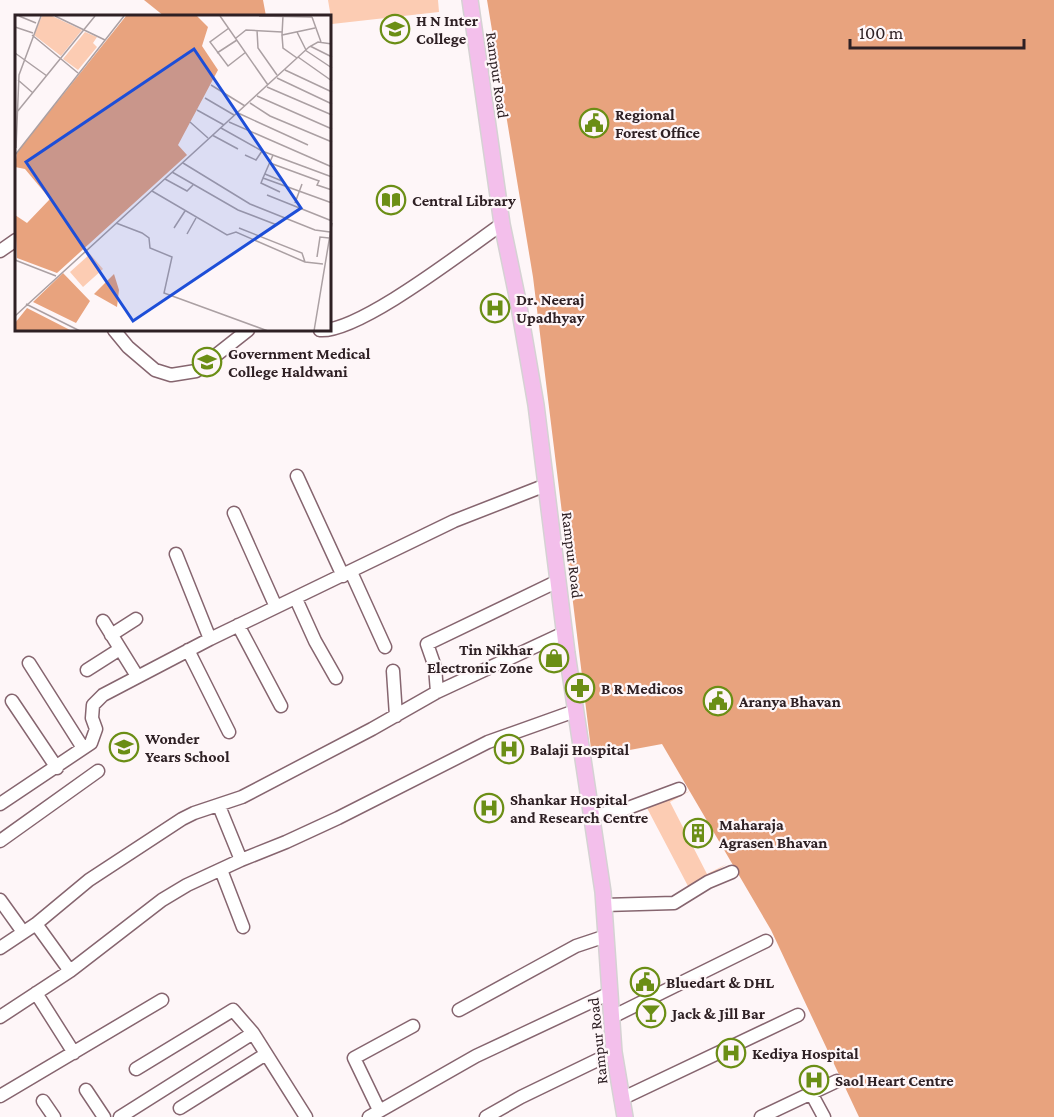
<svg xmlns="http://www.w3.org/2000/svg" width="1054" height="1117" viewBox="0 0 1054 1117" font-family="'Crimson Pro',serif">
<rect width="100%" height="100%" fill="#fef6f8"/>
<path fill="#fcccb3" d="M328 0H438L439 12 332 24Z
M690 791 670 802 707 874 727 864 689 888 647 808Z"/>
<path fill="#e8a37e" d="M144 0H263L266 16H164Z
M487 0H1054V1117H859L771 930 662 744 592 757 533 277Z"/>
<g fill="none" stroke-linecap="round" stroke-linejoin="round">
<g stroke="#86656f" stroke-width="15">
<path id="minor" d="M0 251 16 240
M114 330 128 347 155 370 171 375 196 371 248 330
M320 330C359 333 466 249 502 224
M297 476 343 576
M234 513 276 607
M176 554 210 639
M351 572 385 647
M296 599 315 641 336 678
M103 621 137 676
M238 625 281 706
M111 635 136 619
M188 650 229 732
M29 663 83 748
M87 670 120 649
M393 671 396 716
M437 692 435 667 427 644 558 581
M12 701 57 768
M0 804 91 743 96 729 92 718 93 705 103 695 210 639 454 521 546 485
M219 806 241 860
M591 816 628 808 679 789
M0 841 98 771
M221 870 243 927
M0 900 23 932
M604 905 674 903 708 882 732 872
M36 924 70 971
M0 948 36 924 89 880 182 819 194 813 242 797 372 729 437 692 564 633
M36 993 74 1053
M459 1010 576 946 606 936
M0 1017 70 971 162 900 187 885 241 860 286 842 338 818 488 742 575 711
M612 1017 766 941
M136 1069 233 1010 253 1033
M86 1090 104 1117
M811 1093 824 1117
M0 1096 162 1000
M621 1099 798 1015
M43 1101 54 1117
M180 1108 266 1054
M379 1110 354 1058 413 1026
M120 1117 253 1033 306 1117
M369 1117 476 1056 610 993
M486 1117 521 1097 614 1052
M761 1117 837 1081"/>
</g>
<g stroke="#d5d2d3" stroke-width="18">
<path id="major" d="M470 0 502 224 518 301 536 405 567 653 603 892 614 1052 625 1117"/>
</g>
<use href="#minor" stroke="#fff" stroke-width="12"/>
<use href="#major" stroke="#f3bfeb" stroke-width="15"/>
</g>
<defs>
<g id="school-ring" transform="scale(1.5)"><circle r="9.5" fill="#fef6f8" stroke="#6b8e15" stroke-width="1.5"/><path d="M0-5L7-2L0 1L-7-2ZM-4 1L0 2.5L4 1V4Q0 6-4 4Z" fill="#6b8e15"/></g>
<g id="civic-ring" transform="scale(1.5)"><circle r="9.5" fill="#fef6f8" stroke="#6b8e15" stroke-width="1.5"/><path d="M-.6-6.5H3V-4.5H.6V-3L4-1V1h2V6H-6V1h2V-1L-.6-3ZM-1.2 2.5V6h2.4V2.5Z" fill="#6b8e15"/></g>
<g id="library-ring" transform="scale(1.5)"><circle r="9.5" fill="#fef6f8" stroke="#6b8e15" stroke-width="1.5"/><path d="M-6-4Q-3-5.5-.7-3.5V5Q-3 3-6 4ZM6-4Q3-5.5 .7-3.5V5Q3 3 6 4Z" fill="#6b8e15"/></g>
<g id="hospital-ring" transform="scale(1.5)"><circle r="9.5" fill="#fef6f8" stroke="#6b8e15" stroke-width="1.5"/><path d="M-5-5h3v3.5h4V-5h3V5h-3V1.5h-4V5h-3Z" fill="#6b8e15"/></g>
<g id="university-ring" transform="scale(1.5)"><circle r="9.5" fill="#fef6f8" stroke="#6b8e15" stroke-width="1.5"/><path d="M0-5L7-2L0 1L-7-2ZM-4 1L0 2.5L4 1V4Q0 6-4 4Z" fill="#6b8e15"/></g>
<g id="shop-ring" transform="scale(1.5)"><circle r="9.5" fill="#fef6f8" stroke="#6b8e15" stroke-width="1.5"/><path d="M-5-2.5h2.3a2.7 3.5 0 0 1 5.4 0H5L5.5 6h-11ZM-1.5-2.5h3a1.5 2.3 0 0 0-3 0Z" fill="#6b8e15"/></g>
<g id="pharmacy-ring" transform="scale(1.5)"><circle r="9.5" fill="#fef6f8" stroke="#6b8e15" stroke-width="1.5"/><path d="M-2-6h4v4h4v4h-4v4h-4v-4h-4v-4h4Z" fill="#6b8e15"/></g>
<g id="building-ring" transform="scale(1.5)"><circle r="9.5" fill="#fef6f8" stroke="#6b8e15" stroke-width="1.5"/><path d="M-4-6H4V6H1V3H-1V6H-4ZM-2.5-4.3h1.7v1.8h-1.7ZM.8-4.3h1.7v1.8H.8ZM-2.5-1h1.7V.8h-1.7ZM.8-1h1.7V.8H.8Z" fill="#6b8e15"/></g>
<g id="bar-ring" transform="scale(1.5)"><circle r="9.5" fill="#fef6f8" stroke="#6b8e15" stroke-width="1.5"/><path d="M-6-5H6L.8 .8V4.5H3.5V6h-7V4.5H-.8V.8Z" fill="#6b8e15"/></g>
</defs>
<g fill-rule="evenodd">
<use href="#school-ring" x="395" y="29"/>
<use href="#civic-ring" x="594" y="123"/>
<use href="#library-ring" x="391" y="200"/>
<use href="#hospital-ring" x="495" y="308"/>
<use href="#university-ring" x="207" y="362"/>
<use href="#shop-ring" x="554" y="658"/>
<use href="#pharmacy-ring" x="580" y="688"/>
<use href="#civic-ring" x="718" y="701"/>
<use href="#school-ring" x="124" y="747"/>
<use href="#hospital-ring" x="509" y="749"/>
<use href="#hospital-ring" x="489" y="808"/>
<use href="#building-ring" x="698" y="833"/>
<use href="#civic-ring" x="645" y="982"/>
<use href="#bar-ring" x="651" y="1013"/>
<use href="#hospital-ring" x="731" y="1053"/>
<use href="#hospital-ring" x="814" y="1080"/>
</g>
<g text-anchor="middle" stroke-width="4.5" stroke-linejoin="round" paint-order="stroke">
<g font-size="16" font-weight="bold" fill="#2e2024" stroke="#fef6f8" text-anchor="start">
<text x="416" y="26">H N Inter<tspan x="416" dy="18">College</tspan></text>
<text x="615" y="120">Regional<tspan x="615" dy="18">Forest Office</tspan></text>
<text x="412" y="206">Central Library</text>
<text x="516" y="305">Dr. Neeraj<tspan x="516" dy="18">Upadhyay</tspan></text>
<text x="228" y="359">Government Medical<tspan x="228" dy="18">College Haldwani</tspan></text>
<text x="533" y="655" text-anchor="end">Tin Nikhar<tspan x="533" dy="18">Electronic Zone</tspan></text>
<text x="601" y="694">B R Medicos</text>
<text x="739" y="707">Aranya Bhavan</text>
<text x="145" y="744">Wonder<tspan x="145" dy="18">Years School</tspan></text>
<text x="530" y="755">Balaji Hospital</text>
<text x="510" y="805">Shankar Hospital<tspan x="510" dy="18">and Research Centre</tspan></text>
<text x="719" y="830">Maharaja<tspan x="719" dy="18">Agrasen Bhavan</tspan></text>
<text x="666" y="988">Bluedart &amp; DHL</text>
<text x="672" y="1019">Jack &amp; Jill Bar</text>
<text x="752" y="1059">Kediya Hospital</text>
<text x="835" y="1086">Saol Heart Centre</text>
</g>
<g font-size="16" fill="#2e2024" stroke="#fef6f8">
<text transform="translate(498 75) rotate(82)" y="6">Rampur Road</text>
<text transform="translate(573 555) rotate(83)" y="6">Rampur Road</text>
<text transform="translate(597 1041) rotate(-96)" y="6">Rampur Road</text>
</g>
</g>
<g transform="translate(15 15)">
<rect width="316" height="316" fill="#fef6f8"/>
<path d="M27 1H37L67 15 46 41 19 20ZM70 17 82 22 78 28 82 32 63 55 48 44ZM75 239 88 254 68 272 55 257Z" fill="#fcccb3"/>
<path d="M111 1H182L193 12 187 31 203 55 163 130 172 140 42 258 2 243 0 200 12 208 35 184 10 154 0 152 2 137ZM48 258 75 286 61 308 18 287ZM99 259 104 275 102 292 79 279ZM12 293 57 316H0V308Z" fill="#e8a37e"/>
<path fill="none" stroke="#aba0a3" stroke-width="1.5" d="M4 1 21 8M40 1 90 25M205 1 253 70M244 1 297 2M268 1 267 20 300 13M297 2 306 27M0 12 18 18M214 13 195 27 213 51 231 37M242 15 243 33 262 60M282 17 291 35M17 20 63 58M267 20 268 33 282 43M221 23 231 15 267 17M295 31 317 42M290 35 317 53M0 38 32 61M202 38 222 25M283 42 317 66M270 55 317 77M262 63 317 89M3 65 18 78M196 70 230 91M252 72 317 100M242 81 317 114M190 83 219 100M235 88 255 101 317 127M182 95 209 110M2 97 80 1M223 98 293 130M175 107 193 123M214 107 317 152M206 113 247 136 317 162M197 120 223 134M1 133 4 60 26 1M0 140 109 1M230 140 241 145 247 136M258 140 248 163 317 188M168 148 235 189 300 215 315 217M255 148 304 166 302 170 317 175M157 157 223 195 262 210M250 159 267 166M248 163 246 168 265 177M150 164 172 176 178 170M137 176 212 220 221 217 290 247 308 249M252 180 317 206M280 188 287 169M101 208 127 218 134 223 135 233 157 242 149 278 253 316M159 213 170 196M224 213 287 238 290 247M172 219 181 203M302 242 305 222 314 223M0 245 41 261M11 289 65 316M0 301 294 32 303 27 317 29M299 316 317 208"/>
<path fill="#1d4ed8" fill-opacity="0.15" stroke="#1d4ed8" stroke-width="3" d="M179 34 286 193 118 306 11 147Z"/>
<rect width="316" height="316" fill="none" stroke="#2e2024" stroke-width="3"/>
</g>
<path d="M850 39v9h174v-9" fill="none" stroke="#2e2024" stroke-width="3"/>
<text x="859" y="39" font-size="18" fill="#2e2024" stroke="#fef6f8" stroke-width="4.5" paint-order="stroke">100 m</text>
</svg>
